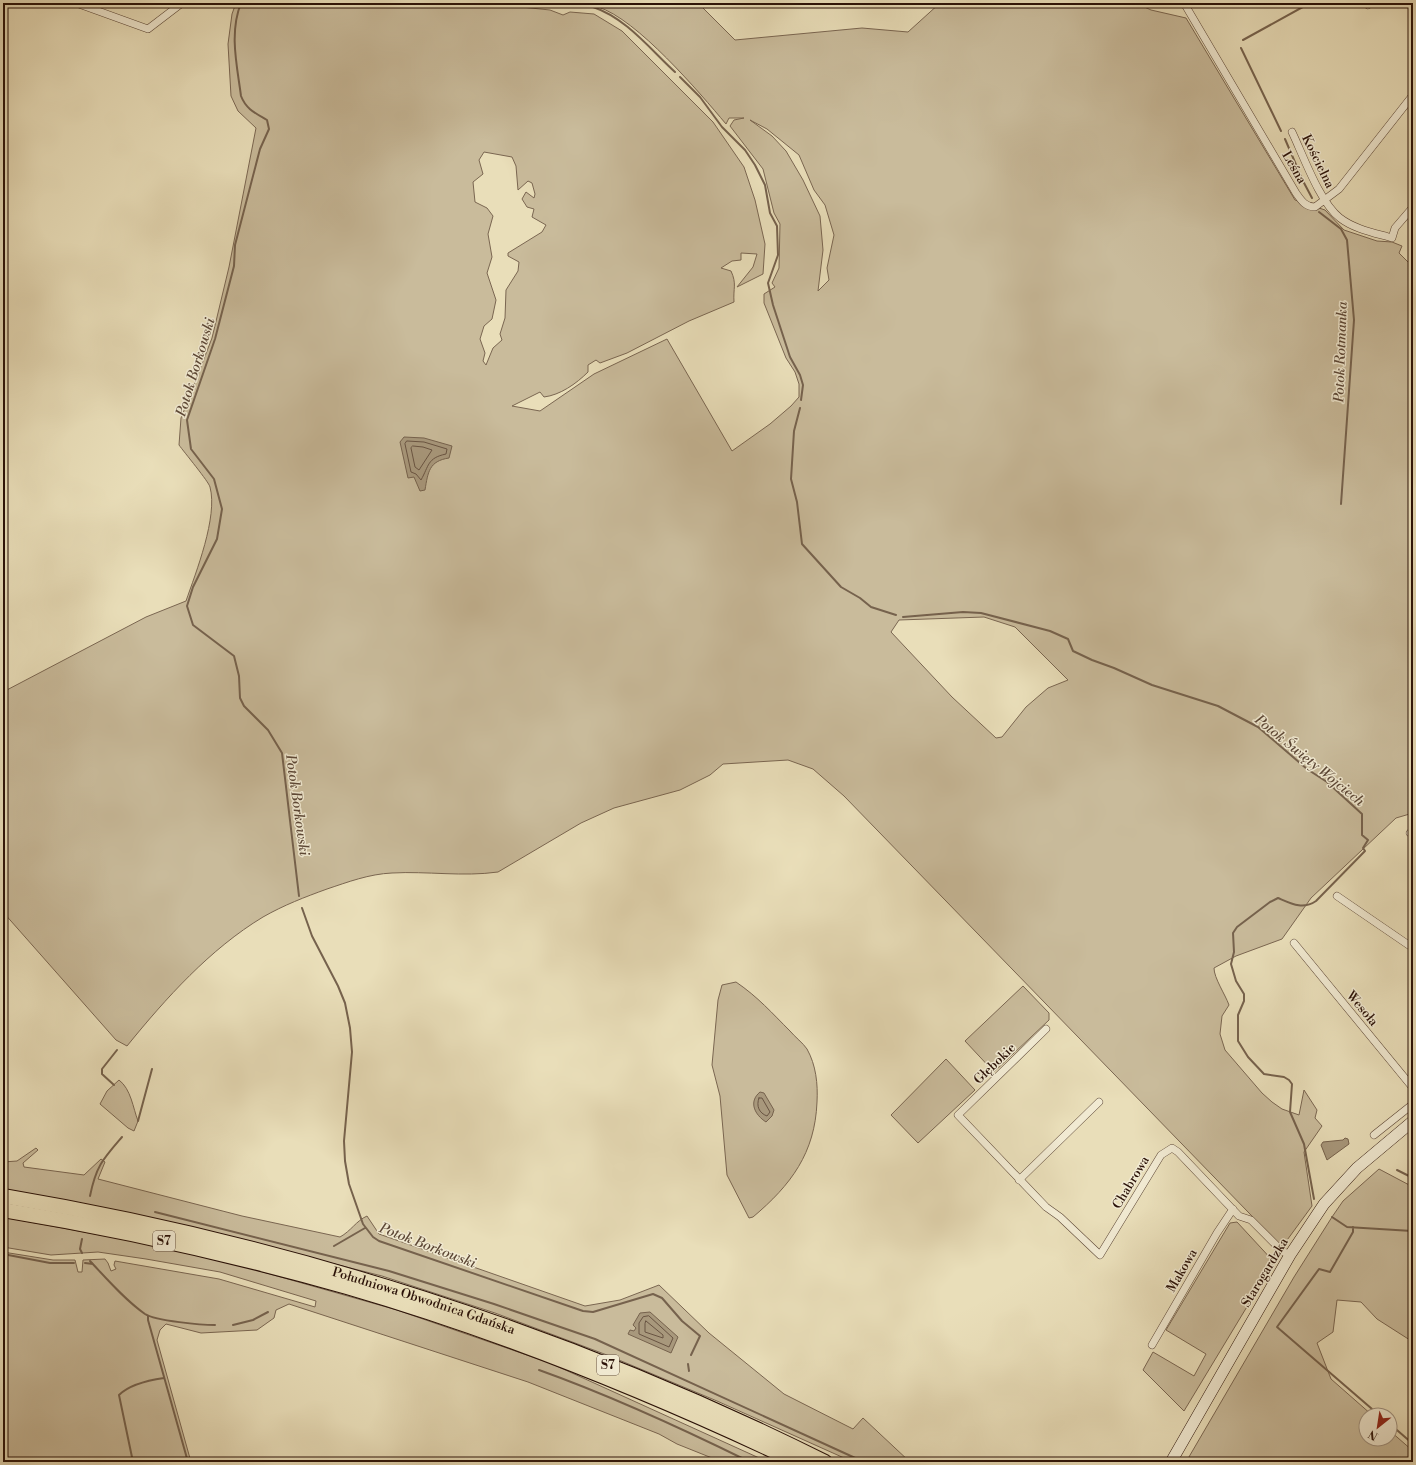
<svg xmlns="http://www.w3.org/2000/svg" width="1416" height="1465" viewBox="0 0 1416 1465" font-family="'Libre Bodoni',serif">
<rect width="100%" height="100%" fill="#e9deb9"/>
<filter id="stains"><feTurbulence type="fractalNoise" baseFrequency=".005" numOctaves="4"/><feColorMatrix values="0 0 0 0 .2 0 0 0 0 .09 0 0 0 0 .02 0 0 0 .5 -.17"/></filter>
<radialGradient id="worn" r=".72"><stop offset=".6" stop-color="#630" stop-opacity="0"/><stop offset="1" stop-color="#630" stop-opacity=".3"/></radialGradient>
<path fill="#c9bb9b" stroke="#7a6651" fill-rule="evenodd" d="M236 3H483L550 10 563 15 570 12 594 14 622 31 713 122 744 167 755 200 765 244 763 274 737 287 753 267 757 254 741 253V260L732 261 721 268 731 271C737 284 733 288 734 302L689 321 627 353 600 363 596 360 588 365V372C576 384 560 395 544 397L540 392 512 406 540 411 594 374 667 339 732 451 770 424 791 406 799 397V384L795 372 786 358 764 303V294L775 287 772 283 779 268 780 224 774 213 763 169 730 126 734 120 744 118H729L726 124C699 92 637 19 598 7 584 3 567 4 553 3H698L735 40 862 28 908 32 940 3H1136L1151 10 1186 18 1295 200 1325 210 1344 230 1377 241 1392 242 1402 246 1399 253 1413 267V813L1396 818 1311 898 1282 939 1236 956 1214 968C1214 978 1225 994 1229 1005L1222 1016 1220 1034 1225 1050 1262 1093 1272 1102 1282 1109 1299 1115 1304 1090 1317 1110 1315 1118 1322 1126 1304 1152 1312 1206 1282 1247 844 796 813 769 788 760 723 764 710 775 680 790 614 808 581 823 498 872C463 877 427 871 392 873 369 874 348 882 327 889 305 897 284 905 263 917 210 949 166 998 127 1046L116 1040 3 912V692L146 617 186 601C196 572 218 517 210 487 209 482 184 452 179 445L181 418 212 338 229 267 256 128 238 111 231 96 228 44 232 14ZM750 120 767 129 799 155 814 190 825 205 834 235 827 268 829 280 818 291 823 250 820 216 803 180 786 151 772 136ZM484 152 512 157 516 166 518 190 528 181 532 183 535 194 534 198 526 192 522 199 527 207 534 209 532 217 546 225 542 232 508 253V256L519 262 518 271 506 290 505 318 500 334 502 340 493 348 486 365 483 361 485 353 480 339 484 326 492 319 496 300 487 273 492 257 488 234 493 216 487 208 475 202 473 182 483 174 479 160ZM984 617 1015 627 1068 680 1048 688 1026 707 1002 737 996 738 952 697 891 632 899 620Z
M736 982C758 997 772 1013 790 1031 795 1037 803 1043 807 1049 816 1065 818 1084 817 1102 815 1153 791 1185 753 1217L749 1218 727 1175 720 1096 712 1065 718 1000 722 985Z
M1023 986 1049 1013V1020L994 1072 965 1041Z
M946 1059 975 1090 918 1143 891 1115Z
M119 1080C131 1089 133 1108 138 1121L134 1131 128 1128 100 1104 107 1091Z
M36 1148 38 1150 23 1163 24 1167 84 1175 101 1159 105 1162 98 1179 242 1216 340 1237C351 1231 356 1221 367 1216L379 1234 585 1306 620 1300 659 1285 709 1333 784 1394 853 1429 863 1418 910 1462H853L717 1401 607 1355 495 1313 382 1276 299 1255 3 1189V1162L17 1161Z
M1379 1169 1413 1187V1342L1377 1319 1361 1302 1337 1300 1333 1332 1317 1343 1331 1379 1372 1415H1366V1439H1390V1431L1413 1451V1462H1186L1294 1277 1332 1217 1343 1201Z
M3 1217 149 1244 249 1268 397 1310 550 1363 768 1462H722L677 1444 659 1434 528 1382 289 1304 276 1310 274 1318 257 1330 201 1333 166 1324 160 1330 157 1340 191 1462H3V1252L53 1260H75L78 1272H82L83 1260 105 1259 108 1263 111 1271 116 1269 114 1265 115 1261 219 1279 315 1307 316 1301 220 1272 146 1259 98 1252 51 1255 3 1247Z
M1237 1222 1274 1262 1184 1411 1143 1370 1153 1352 1194 1376 1206 1354 1166 1330 1230 1223Z"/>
<path fill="#a8987c" stroke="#76624d" d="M404 437 424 438 452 446 449 458C429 461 428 472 425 490L420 491 414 477 408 478 400 442Z
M760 1092 764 1093 774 1110 772 1116 766 1122C755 1115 748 1102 760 1092Z
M1345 1138 1348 1139 1349 1144 1327 1160 1321 1145 1323 1142 1343 1140Z
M650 1312 678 1337 671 1353 628 1334 630 1330 634 1331 636 1328 633 1325 640 1313Z"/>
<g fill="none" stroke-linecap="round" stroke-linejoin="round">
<path stroke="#695442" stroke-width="1" d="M407 441 424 442 447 449 446 454C427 458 429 466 421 480L416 474 411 472 405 444Z
M413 446 423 447 432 450 419 470 415 467 411 448Z
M759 1098H762L770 1112 767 1116C759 1113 756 1106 759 1098Z
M649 1316 673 1338 669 1347 639 1334V1323L643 1317Z
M646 1321 663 1335V1338L645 1332V1324Z"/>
<path stroke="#76624d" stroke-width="2" d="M241 3C229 33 237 65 241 96 246 109 255 113 267 120L269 129 260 149 235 245 234 266 215 339 187 420 191 449 214 479 222 509 217 539 193 587 187 606 193 625 234 656 239 676 240 698 244 706 268 730 282 753 299 896
M504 3 593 7C626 18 650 49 675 72
M1243 40 1310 3
M1241 48 1281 131
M680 77 700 97 722 127 745 150 755 165 765 185 770 213 777 226 778 255 768 283 773 305 790 357 800 375 803 385 801 400
M1285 139 1303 181 1312 198
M1319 212 1341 229 1347 240 1354 320 1341 504
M800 408 794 431 791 479 797 502 802 544 841 587 860 598 871 607 896 615
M903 617 963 612 981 613 1050 631 1068 639 1073 651 1092 660 1114 668 1152 685 1218 706 1258 727 1307 769 1327 782 1362 814V835L1368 840 1363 848 1365 851 1316 901C1303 910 1292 904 1278 898L1270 902 1237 927 1233 933 1234 952 1231 964 1236 981 1244 994V1001L1238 1015V1041L1248 1057 1264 1074 1284 1077 1289 1080 1292 1084 1290 1112 1304 1144 1314 1199
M302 908 312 936 338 986 345 1003 350 1028 352 1052 344 1141 345 1161 349 1184 363 1224 373 1237 379 1241 583 1311 593 1312 653 1294 662 1298 682 1321 700 1336 691 1355
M114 1085 102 1074V1069L117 1050
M138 1121 152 1069
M1397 1170 1413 1178
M90 1196C96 1166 103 1159 122 1137
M155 1212 389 1271 494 1304 595 1339 864 1462
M1332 1217 1347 1227 1412 1231
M1353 1227V1232L1330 1272 1319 1269 1277 1327 1379 1415
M82 1239 80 1249 82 1253
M334 1246 365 1228
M3 1254 50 1263H74
M90 1261C107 1279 125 1300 145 1314 156 1321 202 1325 215 1325
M85 1263 93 1264
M148 1316V1320L188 1462
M233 1325 253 1320 268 1312
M688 1364 689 1371
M539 1370C612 1396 681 1428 750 1462
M1390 1424 1413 1444
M133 1462 119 1395C130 1384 150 1380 164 1378"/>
<g stroke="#5a4434" stroke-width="8">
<path id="minor" d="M76 3 148 29 182 3
M1184 3 1296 193C1301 200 1305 207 1315 207L1339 189 1413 95
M1368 5 1371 3
M1292 132C1303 155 1320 203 1340 218 1354 229 1375 233 1392 238L1395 228 1413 207
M1410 833 1413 835
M1337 896 1413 948
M1294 943 1413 1088
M1046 1029 958 1115 1046 1207 1060 1217 1100 1255 1161 1155 1172 1148 1178 1152 1239 1216 1251 1220 1282 1251 1290 1255
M1374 1135 1413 1104
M1019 1180 1099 1102
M1152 1345 1217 1233 1233 1209"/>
</g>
<g stroke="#2a1107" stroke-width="12">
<path id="secondary" d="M1171 1462 1290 1255 1324 1204 1357 1168 1413 1121"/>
</g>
<g stroke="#2a1107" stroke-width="16">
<g id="motorway">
<path id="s1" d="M3 1196C288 1244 567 1333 825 1462"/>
<path d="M3 1210C119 1229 234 1255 347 1287 502 1332 652 1393 797 1462"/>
</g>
</g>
<use href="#minor" stroke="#f1ead2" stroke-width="7"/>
<use href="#secondary" stroke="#f1ead2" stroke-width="11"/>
<use href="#motorway" stroke="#e9deb9" stroke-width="14"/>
</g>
<g text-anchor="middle" stroke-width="3" stroke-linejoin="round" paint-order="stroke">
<g fill="#f1ead2" stroke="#665244" stroke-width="1">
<rect x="153" y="1231" width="22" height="20" rx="3"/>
<rect x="597" y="1355" width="22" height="20" rx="3"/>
</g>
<g font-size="12" font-weight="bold" fill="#2a1107">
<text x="164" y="1245">S7</text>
<text x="608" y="1369">S7</text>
</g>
<g font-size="13" fill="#2a1107" stroke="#f1ead2">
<text transform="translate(1319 161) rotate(64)" y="5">Kościelna</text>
<text transform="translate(1295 167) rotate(60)" y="5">Leśna</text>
<text transform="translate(1363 1008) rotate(50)" y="5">Wesoła</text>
<text transform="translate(994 1063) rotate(-44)" y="5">Głębokie</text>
<text transform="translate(1130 1182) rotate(-59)" y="5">Chabrowa</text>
<text transform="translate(1181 1270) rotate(-60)" y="5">Makowa</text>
<text transform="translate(1264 1272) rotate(-59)" y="5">Starogardzka</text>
<text dy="5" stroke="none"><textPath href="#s1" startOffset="434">Południowa Obwodnica Gdańska</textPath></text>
</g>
<g font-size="14" font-style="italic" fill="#5c4736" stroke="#f1ead2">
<text transform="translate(1340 352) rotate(-88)" y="5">Potok Rotmanka</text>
<text transform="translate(195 367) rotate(-73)" y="5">Potok Borkowski</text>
<text transform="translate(1310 760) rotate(39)" y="5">Potok Święty Wojciech</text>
<text transform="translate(298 805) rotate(82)" y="5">Potok Borkowski</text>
<text transform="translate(428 1245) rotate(21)" y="5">Potok Borkowski</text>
</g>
</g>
<rect width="1416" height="1465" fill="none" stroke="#e9deb9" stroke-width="16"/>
<rect x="4" y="4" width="1408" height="1457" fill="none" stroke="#2a1107" stroke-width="2"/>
<rect x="8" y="8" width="1400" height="1449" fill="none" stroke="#2a1107"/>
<g transform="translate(1378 1427) rotate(210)"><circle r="19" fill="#f1ead2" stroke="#a19381"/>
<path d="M0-3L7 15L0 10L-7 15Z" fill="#8f2418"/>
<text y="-6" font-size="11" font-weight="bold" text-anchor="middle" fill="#2a1107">N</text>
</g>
<rect width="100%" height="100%" filter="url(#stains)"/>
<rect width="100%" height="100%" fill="url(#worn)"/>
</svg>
